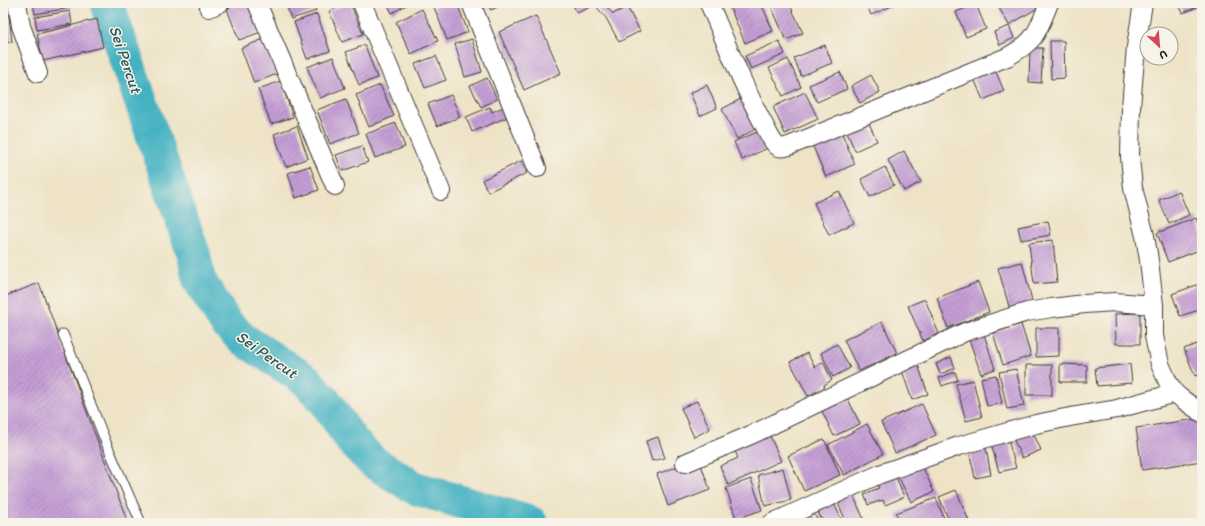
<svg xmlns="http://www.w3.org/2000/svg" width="1205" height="526" viewBox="0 0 1205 526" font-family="Itim,sans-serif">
<defs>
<pattern id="building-hatch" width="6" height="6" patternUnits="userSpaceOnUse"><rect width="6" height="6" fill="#c59ed5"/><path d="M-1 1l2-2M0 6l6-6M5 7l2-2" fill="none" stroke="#9f80ac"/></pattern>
</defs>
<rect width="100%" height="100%" fill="#f7f3e8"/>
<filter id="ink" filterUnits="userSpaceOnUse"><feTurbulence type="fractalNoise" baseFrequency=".025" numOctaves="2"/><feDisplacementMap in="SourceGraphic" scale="8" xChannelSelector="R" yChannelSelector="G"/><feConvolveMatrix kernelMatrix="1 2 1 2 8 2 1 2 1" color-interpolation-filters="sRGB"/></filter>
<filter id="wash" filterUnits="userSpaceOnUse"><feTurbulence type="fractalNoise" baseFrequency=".012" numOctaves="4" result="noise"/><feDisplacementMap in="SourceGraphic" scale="16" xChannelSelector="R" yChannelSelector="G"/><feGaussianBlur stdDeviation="0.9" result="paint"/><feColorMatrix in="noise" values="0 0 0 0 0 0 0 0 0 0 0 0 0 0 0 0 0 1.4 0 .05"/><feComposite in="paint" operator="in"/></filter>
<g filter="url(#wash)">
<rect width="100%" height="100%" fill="#eee3c6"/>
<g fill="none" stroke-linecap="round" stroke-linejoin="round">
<path stroke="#45b2c2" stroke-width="34" d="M107 3 194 255 199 280 226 323 244 340 306 380 325 401 352 441 373 462 415 488 531 523"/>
</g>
<g id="blocks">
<path fill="url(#building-hatch)" d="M33 3H70V8L35 14Z
M243 3H250L261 32 239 40 227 9Z
M286 3H314L316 11 291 19Z
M350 3 363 34 342 42 329 11Z
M387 3H410L392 13Z
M444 3H457L468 32 447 40 434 7Z
M487 3H506L491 10Z
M572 3H603L613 14 627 7 640 31 619 42 606 18 595 5 577 13Z
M728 3H761L773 31 745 43Z
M780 3H789L803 33 786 40 771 6Z
M866 3H899L871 15Z
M996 3H1039L1041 6 1009 25Z
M1178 3H1202V5L1183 13Z
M976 4 986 29 966 37 956 12Z
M422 9 438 41 411 54 396 22Z
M70 11 72 24 37 30 35 17Z
M317 14 330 51 307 59 294 22Z
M9 16 12 42 3 43V17Z
M536 16 561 73 524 90 499 32Z
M97 19 103 47 43 61 37 34Z
M1009 26 1014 38 1000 45 994 32Z
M264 39 277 74 254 83 241 48Z
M472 39 482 72 465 77 455 44Z
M779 41 785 54 751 69 745 56Z
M1050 41H1064L1065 78 1051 79Z
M365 45 377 78 359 85 346 52Z
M825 45 832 63 801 76 794 58Z
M1030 48H1043L1041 83 1029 82Z
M436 56 446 80 425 88 415 64Z
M333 57 345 88 320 98 307 67Z
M788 59 801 87 783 96 769 68Z
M994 67 1004 91 983 100 973 76Z
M840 72 847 89 817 102 809 85Z
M871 75 880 92 860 103 851 86Z
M487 78 497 99 481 107 470 86Z
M281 81 293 117 271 124 258 89Z
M380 85 394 116 369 127 356 95Z
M707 85 717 108 700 116 690 93Z
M805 92 818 119 785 134 773 107Z
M451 95 460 117 437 126 428 104Z
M746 96 761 126 737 139 722 109Z
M346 99 359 133 330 144 317 110Z
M506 106 510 116 472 132 466 117 490 107 492 112Z
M868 121 877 141 855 151 846 130Z
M396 123 405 147 375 158 366 134Z
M297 126 308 158 286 167 274 134Z
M764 129 772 146 742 160 734 142Z
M840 129 855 164 826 177 811 142Z
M362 146 368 162 342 171 336 155Z
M904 151 921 182 904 191 888 160Z
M521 161 527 173 488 192 482 180Z
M310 166 319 190 296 198 288 173Z
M885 167 894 185 870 197 861 179Z
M839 191 854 223 829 235 814 203Z
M1179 191 1189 215 1169 224 1159 200Z
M1196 218 1202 235V249L1168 262 1157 233Z
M1048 221 1051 235 1021 240 1018 227Z
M1053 240 1057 282 1034 284 1029 243Z
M1022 262 1033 304 1010 310 998 268Z
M978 282 989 312 948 328 937 298Z
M39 283 128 523H3V297Z
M1202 283V309L1180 316 1172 294Z
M925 299 939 334 923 341 908 306Z
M1140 313V344H1116L1115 314Z
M882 322 897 353 859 371 844 340Z
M1021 324 1031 356 1003 365 993 333Z
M1036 328H1059V356L1036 357Z
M984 334 995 369 981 374 969 339Z
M1202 342V374L1195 376 1184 349Z
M837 344 850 368 833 377 821 353Z
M807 353 815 367 823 362 832 380 824 385 825 387 808 396 790 362Z
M951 357 955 368 940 374 936 364Z
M917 362 928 394 912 400 901 368Z
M1060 364 1087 365V382H1060Z
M1130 364 1132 383 1097 386 1095 368Z
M1026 365H1052V395H1026Z
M1016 369 1024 406 1007 409 999 372Z
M955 372 958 380 942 386 939 378Z
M996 375 1002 403 987 406 981 378Z
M973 380 982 417 966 421 956 384Z
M847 397 860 424 834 436 821 409Z
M697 401 710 429 694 437 681 408Z
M922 404 936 435 895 453 881 422Z
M1202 418V461L1142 470 1136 428Z
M867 424 883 454 844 475 828 445Z
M1031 428 1041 450 1022 458 1012 436Z
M767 429 781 461 728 485 720 466 738 458 732 444Z
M1007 436 1016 468 999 472 990 440Z
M658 437 665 458 652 461 646 441Z
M824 439 840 475 804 491 788 456Z
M985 443 991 475 975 478 968 446Z
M699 459 710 490 668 506 657 474Z
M921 463 934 492 911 502 897 474Z
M783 468 791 500 765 506 758 475Z
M894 472 904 497 885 505 883 500 868 505 864 494 879 488 875 480Z
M751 479 762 510 736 519 726 488Z
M851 490 865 522 863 523H847L835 497Z
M956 490 970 523H950L939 497Z
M936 498 946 523H900L896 513Z
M832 499 843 523H823L816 507Z
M811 508 819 523H801L797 514Z"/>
</g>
</g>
<g filter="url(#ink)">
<use href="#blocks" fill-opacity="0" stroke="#3c3a36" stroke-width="1"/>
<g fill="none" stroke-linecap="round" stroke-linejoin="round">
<g stroke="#3c3a36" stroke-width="11">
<path id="lane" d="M63 334 107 445 141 523"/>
</g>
<g stroke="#3c3a36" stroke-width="20">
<path id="street" d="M17 3 21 26 38 73
M257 3 335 186
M362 3 441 191
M471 3 537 168
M709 3C726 43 742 84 763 123 767 130 771 141 777 146 781 149 785 147 789 146L1007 57C1036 41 1037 33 1049 3
M1143 3 1136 47 1131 107 1130 157 1133 188 1145 236 1149 260 1154 305V336L1160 364 1168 382 1175 393 1182 399 1202 413
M209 8 220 3
M685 463 753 434 965 332 1027 312 1052 308 1084 304 1115 302 1154 305
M772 523 880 474 959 446 1036 424 1070 417 1117 409 1175 393"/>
</g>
<use href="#lane" stroke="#fff" stroke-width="9"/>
<use href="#street" stroke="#fff" stroke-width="18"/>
</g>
</g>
<g text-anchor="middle" stroke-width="3" stroke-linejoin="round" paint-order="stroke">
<g font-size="16" font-style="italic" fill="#2c585e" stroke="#f7f3e8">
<text transform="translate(126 59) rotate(71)" y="6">Sei Percut</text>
<text transform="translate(267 354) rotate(35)" y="6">Sei Percut</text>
</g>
</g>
<rect width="1205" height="526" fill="none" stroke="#f7f3e8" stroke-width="16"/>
<g transform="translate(1159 46) rotate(154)"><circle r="19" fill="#f7f3e8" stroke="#9f9d96"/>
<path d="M0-3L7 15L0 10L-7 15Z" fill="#d1495b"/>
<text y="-6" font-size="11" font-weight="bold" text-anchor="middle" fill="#1c1c1c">U</text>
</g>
</svg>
